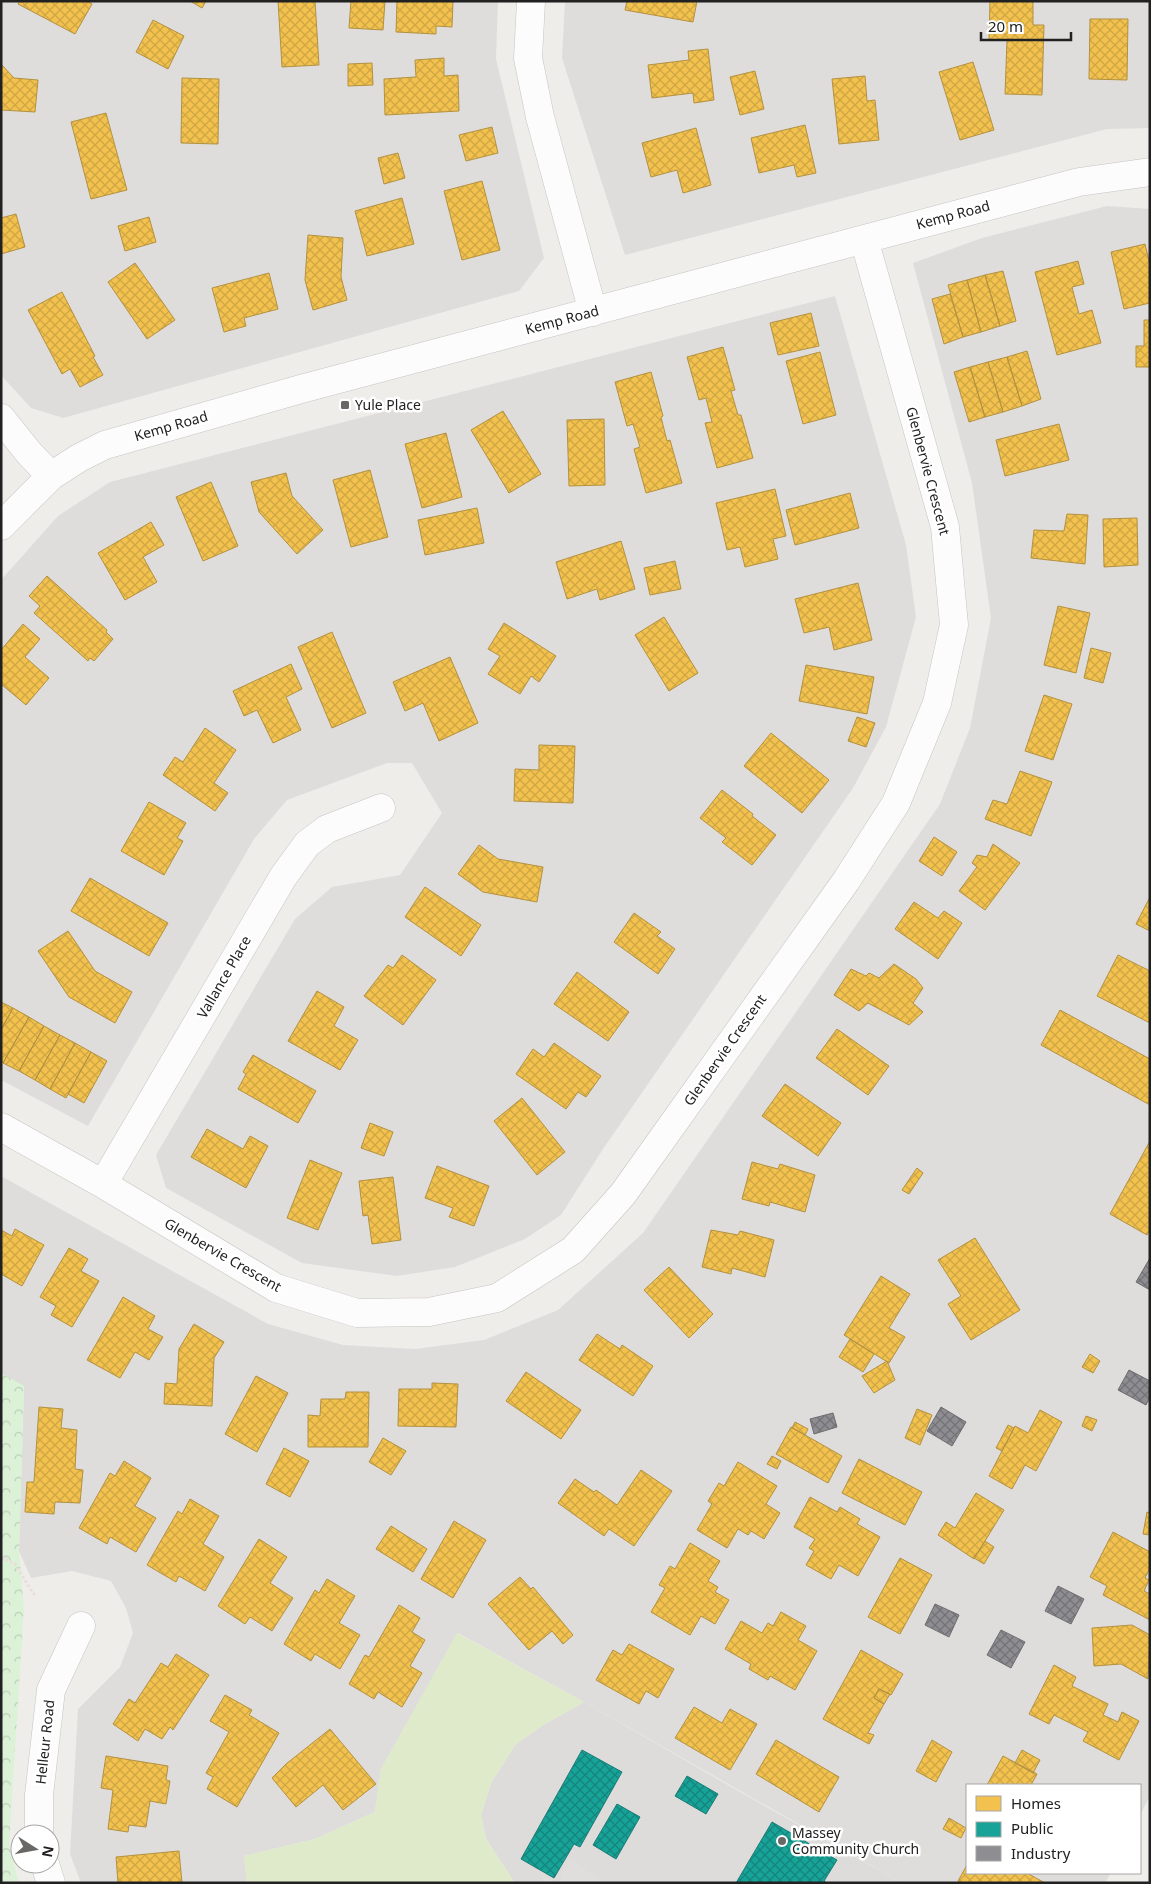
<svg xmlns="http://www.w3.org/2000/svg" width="1151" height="1884" viewBox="0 0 1151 1884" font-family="'Noto Sans',sans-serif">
<defs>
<pattern id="park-crowns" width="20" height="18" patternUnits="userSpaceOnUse" patternTransform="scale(1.25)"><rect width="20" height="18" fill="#dbf2d7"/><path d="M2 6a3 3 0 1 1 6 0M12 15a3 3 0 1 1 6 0" fill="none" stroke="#bccfb8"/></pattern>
<pattern id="homes-cross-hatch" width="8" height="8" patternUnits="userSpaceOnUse" patternTransform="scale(1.25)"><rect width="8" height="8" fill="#f2c14e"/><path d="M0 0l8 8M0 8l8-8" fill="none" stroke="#cfa644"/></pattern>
<pattern id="public-cross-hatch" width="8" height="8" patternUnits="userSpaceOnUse" patternTransform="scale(1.25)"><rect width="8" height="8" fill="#17a398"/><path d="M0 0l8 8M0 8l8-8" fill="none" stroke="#14847c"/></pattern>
<pattern id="industry-cross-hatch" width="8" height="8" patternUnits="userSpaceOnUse" patternTransform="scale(1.25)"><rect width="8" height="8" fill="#8d8d92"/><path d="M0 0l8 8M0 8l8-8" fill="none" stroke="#737377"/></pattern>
</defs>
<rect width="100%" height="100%" fill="#efedea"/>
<path fill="#dedddb" d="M1 1H498L496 59 544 258 519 291 63 418 31 408 1 375Z
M565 1H1150V128L1107 129 625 255 562 58Z
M1107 206 1150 209V1796L1140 1815V1785H967V1873H1111L1105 1883H902L584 1702 458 1633 381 1769 375 1812 315 1839 244 1856 247 1883H81L70 1854 78 1709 120 1667 133 1633 126 1608 111 1581 72 1571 31 1578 19 1551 24 1387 1 1373V1176L268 1324 343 1345 415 1349 484 1340 558 1310 643 1233 940 804 970 728 991 618 972 483 913 263 982 238Z
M835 296 906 545 916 617 886 727 853 788 603 1149 561 1215 525 1239 455 1267 397 1276 302 1263 166 1188 156 1155 295 919 332 887 400 875 442 813 412 763H387L287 800 254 839 88 1126 1 1080V580L58 516 110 482Z"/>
<path fill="#dddcdb" d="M584 1702 735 1789 902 1883H515L486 1839 481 1815 491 1783 515 1745 543 1725Z"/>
<path fill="#dfeacb" d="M457 1633 584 1702 543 1725 515 1745 491 1783 481 1815 486 1839 515 1883H247L244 1856 315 1839 375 1812 381 1769Z"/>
<path fill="url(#park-crowns)" d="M1 1373 24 1386 19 1551 24 1609 9 1846 19 1883H1Z"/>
<path fill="#dfdedd" d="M570 1859 605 1883H542L544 1876 559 1882Z"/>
<path fill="url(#homes-cross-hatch)" stroke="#b39140" d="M20 1H86L92 4 75 34 18 4Z
M190 1H206L202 8Z
M278 1H315L319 65 282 67Z
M351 1H385L383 30 349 28Z
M397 1H453L452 27 436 26V34L396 32Z
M627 1H697L693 22 625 10Z
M990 1H1033V25H1044L1042 95 1005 94 1007 40H989Z
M1090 19H1128L1127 80 1089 79Z
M153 20 184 36 168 69 136 52Z
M708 49 714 100 694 103 693 93 652 98 648 65 689 60 688 51Z
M444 58V76L458 75 459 111 385 115 384 79 416 77 415 60Z
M973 62 994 130 960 140 939 72Z
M372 63 373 85 348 86V64Z
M1 64 14 78 38 80 35 112 1 110Z
M755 71 764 109 740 115 730 77Z
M865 76 867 101 875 100 879 140 839 144 832 79Z
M182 78 219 79 218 144 181 143Z
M106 113 127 190 91 199 71 122Z
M805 125 816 173 797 177 794 165 759 173 751 138Z
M492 127 498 153 466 161 459 135Z
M696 128 711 185 683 193 677 170 651 177 642 143Z
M398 153 405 178 384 184 378 158Z
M482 181 500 250 462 260 444 191Z
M402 198 414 244 367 256 355 211Z
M16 214 25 247 1 254V218Z
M149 217 156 242 125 251 118 226Z
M308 235 343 238 341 277 347 300 313 310 305 280Z
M1145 244 1150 265V303L1124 309 1111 252Z
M1078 261 1084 284 1072 287 1079 314 1092 310 1101 343 1057 355 1035 272Z
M135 263 175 320 147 339 108 282Z
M1003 271 1016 321 1000 326 985 275Z
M269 273 278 309 244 318 246 326 224 332 212 288Z
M985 275 1000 326 981 332 967 280Z
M967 280 981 332 963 337 948 285Z
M62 292 95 356 93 357 103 375 80 387 70 369 62 374 28 310Z
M950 294 963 337 944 344 932 299Z
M811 313 819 346 778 355 770 323Z
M1144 320H1150V369L1149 367H1136V346H1144Z
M723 347 735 390 731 391 738 415H741L753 458 717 468 705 423 712 422 706 398 699 400 687 357Z
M1027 351 1041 399 1022 406 1007 357Z
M820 352 836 415 803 424 786 361Z
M1007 357 1022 406 1003 412 988 362Z
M988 362 1003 412 985 417 970 367Z
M970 367 985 417 969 422 954 372Z
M651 372 663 416 661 417 667 441 670 440 682 483 646 493 634 449 640 447 633 424 627 426 615 382Z
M503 411 541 474 509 493 471 430Z
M604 419 605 485 569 486 567 420Z
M1059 424 1069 460 1005 476 996 440Z
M446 433 462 497 422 508 405 444Z
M370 470 388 537 351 547 333 480Z
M286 473 292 496 323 530 297 554 259 512 251 482Z
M211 482 238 546 203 561 176 497Z
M775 489 786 536 773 539 778 559 745 567 740 547 727 550 716 503Z
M850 493 859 528 795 545 786 510Z
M477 508 484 543 425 555 418 520Z
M1067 514 1088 515 1085 564 1031 558 1034 530 1064 531Z
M1137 518 1138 565 1104 567 1103 519Z
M151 522 164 545 143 557 157 582 125 600 98 553Z
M621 541 635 589 600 600 597 589 567 599 556 562Z
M675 561 681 589 650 595 644 568Z
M47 576 107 630 106 632 113 639 94 661 90 658 88 661 34 613 40 606 29 596Z
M858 583 872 640 834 650 829 627 804 633 795 599Z
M1058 606 1090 613 1076 673 1044 665Z
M664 617 698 673 669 691 635 635Z
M504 623 556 656 539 682 531 676 520 694 488 674 500 656 488 649Z
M23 624 40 639 25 657 49 678 26 705 1 684V650Z
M332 632 366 713 332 728 298 647Z
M1091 648 1111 653 1103 683 1084 678Z
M450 657 478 723 439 741 423 703 405 711 393 682Z
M291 664 302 689 286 697 301 730 273 743 257 710 244 716 233 691Z
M806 665 874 677 867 714 799 701Z
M1044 695 1072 704 1053 760 1025 751Z
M857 717 875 723 866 747 848 741Z
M205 728 236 750 214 783 228 793 215 811 163 775 175 757 183 762Z
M771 733 829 780 802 813 744 766Z
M539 745 575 746 573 803 514 801 515 769 539 770Z
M1020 771 1052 782 1031 836 985 819 993 800 1007 804Z
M722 790 753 814 752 816 776 835 752 865 722 842 726 838 700 818Z
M149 802 186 823 177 838 183 841 164 875 121 851Z
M934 837 957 852 942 876 919 861Z
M993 844 1020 863 985 910 959 891 977 867 972 863 977 855 987 857Z
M479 845 498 859 543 867 537 902 483 892 458 874Z
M90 878 168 923 149 956 71 911Z
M425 887 481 925 461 956 405 917Z
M1150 897V931L1136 924Z
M914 902 938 918 944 911 962 923 938 959 895 929Z
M634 913 661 932 657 936 675 949 658 974 614 942Z
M68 931 95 971 132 992 115 1023 69 997 38 951Z
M402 955 436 980 403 1025 364 996 388 965 393 968Z
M1118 955 1150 971V1023L1097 996Z
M894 964 916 979 923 988 913 1003 923 1012 909 1025 868 1003 859 1011 834 995 851 969 866 976 869 973 879 978Z
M577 972 629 1012 608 1041 554 1004Z
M317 991 344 1007 334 1026 358 1040 340 1070 288 1041Z
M1 1002 13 1008 1 1030Z
M13 1008 29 1017 3 1063 1 1061V1030Z
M1060 1010 1150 1059V1105L1041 1045Z
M29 1017 44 1026 19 1071 3 1063Z
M44 1026 60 1035 35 1080 19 1071Z
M837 1029 889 1066 868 1095 816 1058Z
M60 1035 75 1043 50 1089 35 1080Z
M75 1043 91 1052 66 1098 50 1089Z
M554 1043 601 1076 586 1097 578 1092 566 1109 516 1074 533 1049 544 1057Z
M91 1052 107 1061 84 1103 68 1094Z
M253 1055 316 1091 298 1123 238 1089 246 1074 243 1072Z
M785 1084 841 1123 818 1156 762 1116Z
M522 1098 565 1152 537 1175 494 1121Z
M370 1123 393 1132 384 1156 361 1148Z
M207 1129 243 1149 250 1136 268 1146 246 1188 191 1157Z
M1150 1141V1229L1147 1235 1110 1214Z
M310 1160 342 1173 318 1230 287 1218Z
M752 1162 778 1169 780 1164 815 1175 805 1212 770 1202 769 1206 742 1199Z
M437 1166 489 1186 474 1226 449 1217 453 1208 425 1198Z
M917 1168 923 1173 909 1194 902 1190Z
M393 1177 401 1240 372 1244 368 1215 363 1216 359 1181Z
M15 1229 44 1245 22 1286 1 1274V1230L12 1236Z
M711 1230 738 1235 740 1231 774 1240 765 1277 732 1268 731 1274 702 1267Z
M975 1238 1020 1310 971 1340 948 1304 961 1296 938 1260Z
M69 1248 88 1259 81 1271 99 1281 72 1327 51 1315 56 1306 40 1297Z
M669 1267 713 1314 689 1338 644 1290Z
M881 1276 910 1294 889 1328 905 1337 889 1363 844 1335Z
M123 1297 155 1316 148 1329 163 1337 149 1360 135 1352 120 1378 87 1360Z
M194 1324 224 1342 214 1358 212 1406 164 1404 165 1383 177 1384 179 1349Z
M597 1334 620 1349 622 1345 653 1366 633 1396 579 1360Z
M850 1339 874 1354 863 1372 839 1357Z
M1090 1354 1100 1361 1093 1373 1082 1367Z
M887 1361 895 1380 874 1393 862 1376Z
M526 1372 581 1410 561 1439 506 1401Z
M256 1376 288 1393 257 1452 225 1434Z
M432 1383 458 1384 456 1427 398 1426 399 1389H432Z
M346 1392H369L368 1447H308V1415L320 1416 321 1399H345Z
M39 1407 63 1409 61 1428 77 1430 75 1469 83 1470 80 1503 55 1502 54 1514 25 1512 27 1482H34Z
M917 1409 932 1415 920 1445 905 1438Z
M1040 1410 1062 1422 1036 1471 1025 1465 1012 1489 989 1476 1015 1426 1028 1433Z
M1086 1416 1097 1420 1092 1431 1082 1426Z
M795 1422 808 1429 805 1435 792 1428Z
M1008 1425 1014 1428 1002 1451 996 1448Z
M791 1427 842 1456 828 1483 776 1454Z
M383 1438 406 1451 391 1475 369 1462Z
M284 1448 309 1461 290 1497 266 1484Z
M772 1456 781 1461 777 1469 767 1464Z
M859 1459 922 1492 905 1525 842 1493Z
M124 1461 151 1478 135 1506 156 1518 136 1552 110 1537 107 1544 79 1528 110 1473 115 1476Z
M738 1462 777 1486 766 1504 780 1513 764 1539 751 1531 748 1535 738 1529 727 1548 697 1530 712 1504 708 1501 719 1483 724 1486Z
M641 1470 672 1491 634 1546 609 1529 604 1536 558 1503 575 1479 594 1492 596 1490 617 1505Z
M976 1493 1004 1510 974 1559 938 1535 946 1522 955 1528Z
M810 1497 837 1512 840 1507 860 1519 857 1524 880 1537 858 1576 839 1565 831 1579 806 1565 814 1551 809 1548 815 1539 794 1527Z
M190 1499 219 1516 203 1544 224 1557 205 1591 179 1576 176 1582 147 1565 178 1511 182 1514Z
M1147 1512 1150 1513V1535L1143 1534Z
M454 1521 486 1540 453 1598 421 1579Z
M391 1526 427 1549 413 1572 376 1549Z
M1113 1532 1150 1552V1568L1145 1578 1149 1580 1144 1591 1150 1594V1620L1103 1595 1107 1586 1090 1577Z
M259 1539 287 1557 270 1583 293 1598 272 1631 250 1617 245 1624 218 1606Z
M985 1541 994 1547 984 1564 974 1558Z
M690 1543 720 1561 708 1581 718 1587 715 1592 729 1600 715 1624 701 1616 690 1635 651 1612 665 1588 659 1585 670 1566 675 1569Z
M900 1558 932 1575 900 1634 868 1617Z
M520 1577 531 1589 533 1587 573 1635 563 1644 552 1631 529 1650 488 1604Z
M327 1579 355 1596 339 1623 360 1635 340 1669 315 1654 311 1661 284 1644 315 1590 319 1593Z
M399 1605 420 1618 412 1632 425 1640 410 1666 422 1673 402 1707 378 1692 374 1699 349 1684 365 1655 369 1657Z
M781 1612 806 1626 798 1640 817 1651 795 1690 770 1676 768 1680 749 1669 751 1664 725 1649 741 1621 762 1633 768 1623 773 1626Z
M1132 1625 1150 1635 1148 1679 1121 1664 1094 1666 1092 1628Z
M629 1644 674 1669 658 1698 646 1691 639 1704 596 1680 613 1650 622 1655Z
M861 1650 903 1674 891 1695 879 1689 874 1698 884 1704 868 1733 874 1735 869 1744 823 1719Z
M176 1654 209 1675 173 1730 170 1727 162 1739 145 1729 138 1741 113 1724 129 1699 135 1703 161 1663 168 1667Z
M1054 1665 1076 1677 1072 1686 1108 1704 1103 1715 1118 1722 1122 1712 1139 1721 1119 1760 1083 1741 1088 1732 1054 1715 1049 1724 1029 1714Z
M879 1689 890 1694 884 1704 874 1698Z
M225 1695 252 1710 249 1715 279 1733 237 1807 207 1789 213 1777 206 1773 229 1732 210 1721Z
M694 1707 722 1723 730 1709 757 1724 730 1770 675 1738Z
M330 1729 376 1784 343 1810 323 1785 296 1807 272 1778 286 1764Z
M776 1740 839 1777 819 1812 756 1774Z
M932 1740 952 1752 936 1782 916 1771Z
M1022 1750 1040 1760 1033 1773 1015 1763Z
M106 1756 168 1766 166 1780 170 1781 166 1804 150 1801 146 1827 129 1825 128 1832 108 1829 113 1790 101 1788Z
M1003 1756 1037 1774 1031 1785H987Z
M949 1818 966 1828 961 1838 943 1829Z
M179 1851 182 1883H118L116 1857Z
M967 1865V1873H1027L1045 1883H962L958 1881Z"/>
<path fill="url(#public-cross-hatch)" stroke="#1a7c74" d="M582 1750 622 1772 580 1847 574 1844 554 1878 521 1859Z
M687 1776 718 1794 706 1814 675 1796Z
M617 1804 640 1817 616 1859 593 1845Z
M772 1822 837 1860 824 1881 827 1883H736Z"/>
<path fill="url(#industry-cross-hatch)" stroke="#6d6d70" d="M1150 1258V1290L1136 1282Z
M1129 1370 1150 1381V1397L1146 1405 1118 1390Z
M941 1407 966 1422 952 1446 927 1431Z
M833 1413 837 1427 814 1434 810 1419Z
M1058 1586 1084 1599 1071 1624 1045 1611Z
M935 1604 959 1615 949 1637 925 1625Z
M1001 1630 1025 1642 1011 1668 987 1655Z"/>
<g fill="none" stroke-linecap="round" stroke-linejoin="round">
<g stroke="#c5c4c2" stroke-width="29">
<path id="minor" d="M531 1 528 58 540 117 593 312
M1 418 29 453 51 476
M1 526 51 476 79 458 105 445 301 389 1079 182 1150 172
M1 1127 103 1184 276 1288 357 1313 429 1312 497 1298 573 1250 623 1194 846 881 896 803 937 703 954 625 945 527 864 239
M103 1184 283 877 307 844 327 829 381 808
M39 1834V1795L51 1690 81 1626
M45 1864 51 1883"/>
</g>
<path stroke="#ebdbdc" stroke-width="3" stroke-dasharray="2.5 2.5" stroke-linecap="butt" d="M1 1557 15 1564 33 1593 37 1597"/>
<use href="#minor" stroke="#fdfcfc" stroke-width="28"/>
</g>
<g fill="#696867" stroke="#fff" stroke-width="2">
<rect x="340" y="400" width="10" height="10" rx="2.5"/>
<circle cx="782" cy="1841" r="5"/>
</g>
<g text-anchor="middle" stroke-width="5" stroke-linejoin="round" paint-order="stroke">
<g font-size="14" fill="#212121" stroke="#fff">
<text transform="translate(953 215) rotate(-15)" y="5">Kemp Road</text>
<text transform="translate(562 320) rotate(-15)" y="5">Kemp Road</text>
<text transform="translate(171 426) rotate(-16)" y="5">Kemp Road</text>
<text transform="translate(928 471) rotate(75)" y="5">Glenbervie Crescent</text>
<text transform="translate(224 977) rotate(-60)" y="5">Vallance Place</text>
<text transform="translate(725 1050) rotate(-55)" y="5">Glenbervie Crescent</text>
<text transform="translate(223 1255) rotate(30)" y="5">Glenbervie Crescent</text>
<text transform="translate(45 1742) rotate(-84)" y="5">Helleur Road</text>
</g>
<g font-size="14" fill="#212121" stroke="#fff" text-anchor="start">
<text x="355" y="410">Yule Place</text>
<text x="792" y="1838">Massey<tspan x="792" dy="16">Community Church</tspan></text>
</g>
</g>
<rect width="1151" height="1884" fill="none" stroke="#212121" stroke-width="5"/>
<rect x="966" y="1784" width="175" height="90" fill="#ffffff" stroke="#a6a6a6"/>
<rect x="976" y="1796" width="25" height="15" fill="#f2c14e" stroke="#a6a6a6"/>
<text x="1011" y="1809" font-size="15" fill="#212121">Homes</text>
<rect x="976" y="1822" width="25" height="15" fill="#17a398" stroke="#a6a6a6"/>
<text x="1011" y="1834" font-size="15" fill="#212121">Public</text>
<rect x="976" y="1846" width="25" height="15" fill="#8d8d92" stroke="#a6a6a6"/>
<text x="1011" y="1859" font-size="15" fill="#212121">Industry</text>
<g transform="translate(35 1849) rotate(101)"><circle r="24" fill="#ffffff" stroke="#a6a6a6"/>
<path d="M0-4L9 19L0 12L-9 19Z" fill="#696867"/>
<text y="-8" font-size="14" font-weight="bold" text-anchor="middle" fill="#212121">N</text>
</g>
<path d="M981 32v8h90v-8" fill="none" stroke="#212121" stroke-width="2.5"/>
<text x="988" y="32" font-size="15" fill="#212121" stroke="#ffffff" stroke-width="4" paint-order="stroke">20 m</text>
</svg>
